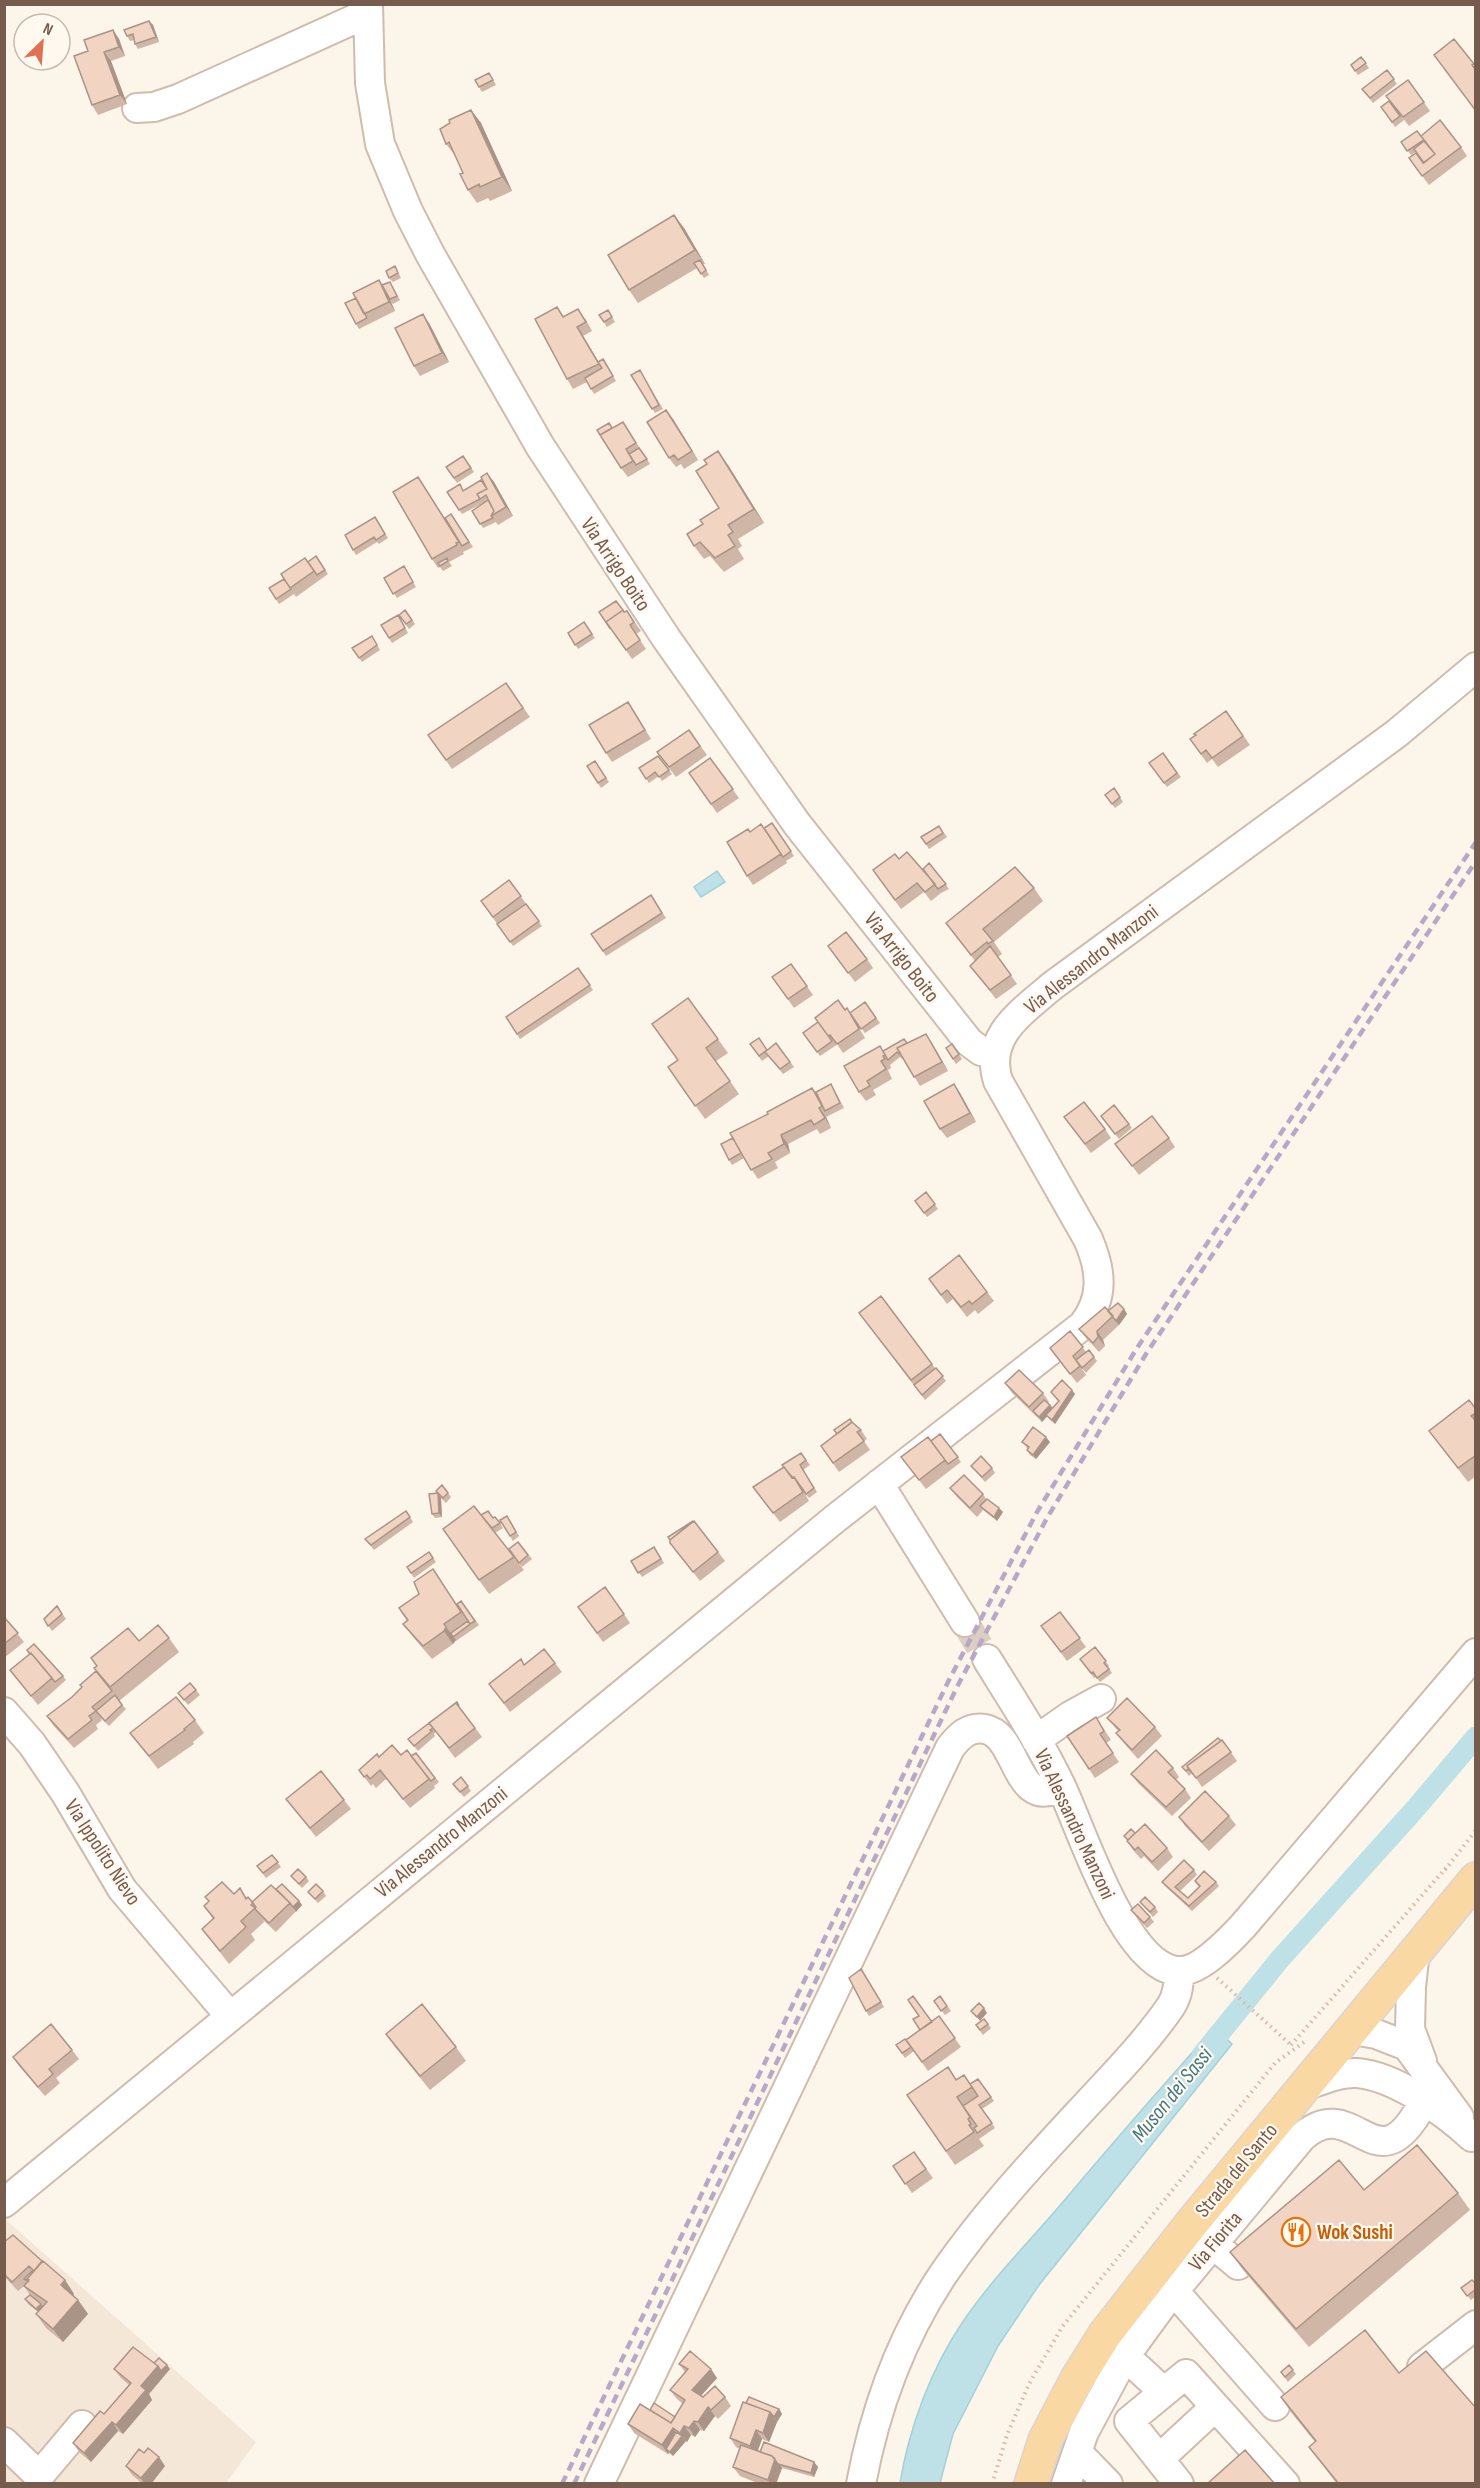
<svg xmlns="http://www.w3.org/2000/svg" width="1480" height="2488" viewBox="0 0 1480 2488" font-family="'Sofia Sans Condensed',sans-serif">
<rect width="100%" height="100%" fill="#fcf5e9"/>
<path fill="#f4e7d8" d="M4 2218 256 2442 226 2483H5Z"/>
<path fill="#bde1e6" stroke="#a4d0d8" stroke-width="1.5" d="M717 871 725 882 701 897 694 887Z
M1215 2027 1232 2044 1039 2285 998 2346 953 2434 940 2483H900C909 2428 931 2369 962 2323 993 2277 1033 2238 1068 2196 1116 2139 1165 2083 1215 2027Z"/>
<g fill="none" stroke-linecap="round" stroke-linejoin="round">
<path stroke="#bde1e6" stroke-width="21" d="M1202 2055 1280 1959 1416 1808 1476 1737"/>
<path stroke="#dbcec2" stroke-width="28" stroke-dasharray="28 14" stroke-linecap="butt" d="M965 1622 987 1659"/>
<g stroke="#cebdaf" stroke-width="32">
<path id="minor" d="M368 4 370 83 380 144 408 211 430 254 540 446 666 638 797 824 969 1042 981 1051 994 1054
M137 108 154 107 178 99 368 13
M879 1484 965 1622
M987 1659C1013 1701 1040 1742 1061 1786 1082 1830 1123 1963 1176 1971 1198 1974 1229 1941 1243 1926L1476 1653
M4 1712 32 1744 66 1794 122 1889 230 2016
M1036 1740 1070 1716 1101 1699
M1415 1951 1411 1987 1410 2029 1422 2061
M1353 2030 1376 2034 1407 2046 1459 2117
M1307 2085C1323 2080 1339 2072 1357 2073 1395 2076 1445 2112 1472 2137
M4 2203 836 1518 1083 1325C1105 1297 1101 1269 1088 1239L998 1081C984 1036 1021 1013 1052 986L1396 734 1476 667
M1213 2244 1238 2265
M1174 2291 1275 2406
M1125 2356 1164 2392
M1422 2367 1476 2325
M4 2442 39 2476 82 2425
M1077 2452 1108 2484
M1159 2459 1215 2407
M599 2484 950 1748C959 1736 969 1726 985 1729 1019 1735 1015 1813 1061 1786
M861 2484C875 2409 901 2337 944 2273 986 2212 1038 2157 1088 2103 1117 2072 1147 2041 1171 2006 1178 1995 1179 1984 1179 1971
M1066 2484 1084 2432 1125 2356 1163 2304 1302 2137C1356 2089 1376 2194 1424 2101
M1179 2484 1129 2421 1186 2374 1285 2484"/>
</g>
<g stroke="#dcd4d1" stroke-width="36">
<path id="major" d="M1031 2484 1045 2440 1077 2379 1105 2334 1191 2224 1476 1879"/>
</g>
<path stroke="#d7b7a4" stroke-width="4" stroke-dasharray="1.5 4.5" stroke-linecap="butt" d="M1445 1870 1476 1830
M1217 1978 1291 2045
M1291 2045 1446 1868
M992 2484 1007 2435 1029 2384 1062 2327 1275 2063 1307 2040"/>
<use href="#minor" stroke="#fff" stroke-width="28"/>
<use href="#major" stroke="#f9d8a4" stroke-width="33"/>
<path stroke="#b8a7c7" stroke-width="4.5" stroke-dasharray="9 6" stroke-linecap="butt" d="M562 2484 949 1680 1037 1512 1137 1348 1476 842
M574 2484 958 1685 1047 1518 1146 1354 1476 861"/>
</g>
<path fill="#cfb6a6" d="M149 21 153 25 159 42 138 49 135 44 134 40 130 41 127 36Z
M113 30 119 39 125 56 111 61 127 104 98 115 92 105 88 51Z
M1361 57 1369 68 1358 75 1351 65Z
M1387 70 1397 84 1373 103 1362 89Z
M492 78 496 85 482 92 479 87Z
M1408 80 1430 111 1409 126 1394 107 1404 120 1395 127 1381 107 1389 101Z
M471 110 481 123 512 191 490 201 488 198 477 203 468 190 463 173 456 157 446 144 450 123Z
M1421 136 1461 147 1467 156 1429 185 1409 158 1424 163 1416 152 1411 155 1401 142Z
M674 215 684 228 705 264H703L709 275 704 278 697 268 638 303 629 290Z
M395 266 401 278 393 282 389 278Z
M379 280 383 285 390 282 400 300 393 304 391 302 395 311 359 329 356 324V298Z
M608 310 615 322 607 327 604 322Z
M564 317 585 318 592 331 583 336 598 361 603 359 616 381 594 394 587 382 573 389 567 379Z
M429 323 449 362 420 376 414 366Z
M640 370 663 409 655 413 631 375Z
M673 419 698 460 684 469 681 464 676 467 669 458Z
M613 427 629 431 650 464 628 477 621 468Z
M463 456 474 472 457 483 446 467Z
M728 465 764 523 738 539 742 546 738 549 744 559 724 572 710 556 704 559 694 546 703 524 719 508Z
M487 473 494 482 513 516 498 525 496 522 483 528 472 511 483 503 462 514 447 492 464 490 481 480Z
M424 486 457 537 451 514 473 547 463 552 464 554 449 562 452 566 443 571 440 567 438 568 432 559Z
M375 517 388 538 379 544 377 542 356 555 353 550Z
M316 556 328 574 296 597 294 594 279 604 269 588 309 563Z
M404 566 416 587 397 598 384 578Z
M405 610 415 624 409 629 399 615Z
M627 611 641 631 636 634 646 649 632 659 599 612H624Z
M398 615 408 633 392 643 381 625Z
M584 622 595 638 578 649 568 633Z
M372 636 380 650 362 662 352 648Z
M506 683 530 717 452 769 428 735Z
M634 711 651 739 612 762 606 753Z
M1226 711 1250 745 1218 767 1212 759 1207 763 1190 739Z
M689 730 707 755 676 777 657 752Z
M1163 753 1181 777 1167 787 1149 763Z
M710 758 739 798 717 813 689 773Z
M595 761 609 782 601 788 587 766Z
M639 768 669 770 672 774 662 781 659 776 649 783Z
M1114 788 1123 802 1115 808 1105 795Z
M772 823 794 856 786 861 787 863 753 885 747 876 750 832 764 828Z
M939 826 947 837 929 849 921 837Z
M899 859 927 875 929 863 949 889 941 893 931 901 924 892 901 909 873 870Z
M509 880 542 926 513 946 481 901Z
M1034 888 1043 901 994 942 1002 954 998 957 1017 984 996 999 970 966 975 961 946 923Z
M651 895 666 918 606 956 591 934Z
M828 946 867 959 873 968 855 982Z
M791 964 813 995 794 1008 772 977Z
M578 968 593 990 520 1039 506 1017Z
M688 998 728 1053 716 1061 739 1094 705 1119 668 1067 678 1060Z
M865 1002 880 1023 865 1033 853 1018 865 1038 843 1053 837 1044 835 1046 834 1044 835 1046 820 1056 803 1033 845 1010 850 1013Z
M776 1043 794 1067 783 1074 769 1056 762 1061 750 1044 767 1050Z
M907 1043H932L948 1071 920 1086 903 1058 902 1059 900 1057 890 1065 891 1068 888 1070 892 1079 873 1090 876 1095 866 1101 859 1092 883 1051Z
M952 1044 962 1059 956 1064 946 1048Z
M954 1084 960 1093 976 1122 947 1138 940 1129Z
M812 1088 816 1092 834 1089 844 1108 826 1117 831 1128 820 1134 817 1129 788 1144 790 1153 775 1162 778 1168 758 1179 744 1158 732 1165 729 1160 733 1138 768 1114Z
M1114 1105 1132 1128 1119 1139 1101 1116Z
M1064 1117 1105 1129 1111 1138 1091 1153Z
M1169 1138 1175 1147 1139 1175 1115 1144Z
M926 1192 938 1209 927 1217 915 1201Z
M929 1279 987 1292 994 1301 978 1314 975 1310 967 1317 953 1299 947 1304Z
M881 1296 935 1368H936L946 1381 925 1400 859 1313Z
M1124 1309 1127 1314 1119 1325 1103 1340 1105 1346 1099 1352 1086 1338 1079 1329 1108 1311Z
M1070 1331 1086 1352 1089 1350 1097 1361 1086 1373 1080 1366 1086 1375 1077 1383 1050 1348Z
M1005 1383 1043 1393 1049 1402 1048 1403 1053 1408 1059 1402 1051 1392 1075 1394 1055 1424 1050 1420 1047 1416 1042 1422 1012 1393Z
M1476 1409V1476L1468 1482 1429 1431Z
M852 1422 861 1430 867 1439 864 1441 870 1450 839 1472 821 1446Z
M940 1434 961 1462 926 1489 901 1457 931 1441Z
M1022 1442H1050L1036 1459 1030 1455 1027 1450 1028 1449Z
M801 1453 810 1465 803 1470 817 1492 809 1498 804 1492 809 1501 780 1522 753 1487 784 1467Z
M971 1466 992 1468 995 1473 985 1482Z
M950 1488 983 1494 986 1499 1003 1512 997 1521 983 1510 977 1517 957 1497Z
M448 1493 451 1497 446 1503 441 1498 442 1517 435 1518 432 1514 429 1494Z
M406 1511 413 1522 374 1550 365 1539Z
M493 1518 500 1523 503 1528 495 1533 524 1570 489 1594 443 1529Z
M510 1520 519 1536 513 1541 510 1536Z
M518 1542 532 1559 522 1567 509 1549Z
M670 1543 718 1552 725 1561 700 1581Z
M654 1547 664 1563 642 1577 631 1561Z
M429 1552 436 1562 414 1578 407 1567Z
M605 1587 630 1623 603 1642 578 1607Z
M461 1601 479 1625 456 1641V1640L453 1644 432 1659 413 1637 403 1624 407 1621 401 1612 457 1604Z
M57 1606 66 1619 52 1631 44 1619Z
M1060 1612 1086 1647 1067 1661 1041 1626Z
M4 1617 24 1642 4 1658Z
M169 1638 179 1652 119 1701 126 1709 109 1726 100 1717 102 1720 96 1725 98 1729 74 1748 53 1725 47 1716 72 1697 97 1673V1666L91 1658 139 1641Z
M1095 1647 1109 1666 1108 1667 1112 1673 1100 1682 1096 1677 1094 1678 1080 1659Z
M27 1650 63 1676 66 1680 38 1705 10 1670 30 1654Z
M555 1663 562 1672 510 1712 489 1684Z
M196 1690 200 1695 188 1705 178 1693Z
M462 1710 482 1737 455 1758 436 1732 434 1734 435 1736 418 1751 408 1739Z
M1096 1717 1111 1740 1106 1743 1119 1762 1095 1778 1067 1736Z
M1107 1718 1155 1727 1162 1736 1138 1759 1123 1742 1116 1733 1118 1731Z
M195 1720 204 1733 193 1742 194 1744 158 1769 130 1733Z
M1222 1740 1237 1761 1202 1787 1194 1775 1191 1774 1189 1776 1182 1767Z
M416 1753 439 1782 434 1786 435 1788 410 1808 386 1779 376 1788 373 1784 371 1786 359 1770 379 1757 401 1755 411 1757Z
M1173 1768 1179 1777 1176 1780 1185 1789 1191 1798 1172 1816 1138 1783 1131 1774Z
M461 1777 471 1791 464 1797 453 1784Z
M286 1799 344 1800 351 1809 316 1837Z
M1229 1816 1236 1825 1209 1851 1185 1826 1179 1817Z
M1135 1833 1167 1848 1173 1857 1158 1871 1144 1856 1141 1859 1133 1850 1127 1841V1840L1124 1836Z
M272 1855 281 1867 266 1878 257 1866Z
M1194 1870 1197 1875 1180 1891 1188 1898 1199 1887 1195 1881 1216 1882 1219 1886 1192 1911 1165 1886 1162 1882Z
M291 1876 306 1877 309 1881 302 1888Z
M240 1888 247 1898 252 1902 299 1901 302 1905 276 1932 263 1920 264 1922 251 1934 255 1940 229 1964 202 1929 213 1919 204 1906 234 1894Z
M323 1891 326 1896 318 1903 308 1892Z
M1140 1902 1155 1907 1158 1912 1153 1917Z
M1131 1910 1150 1917 1154 1922 1147 1928Z
M861 1969 884 2007 869 2016 866 2011Z
M940 1996 951 2011 945 2015 934 2001Z
M939 2016 961 2047 928 2071 906 2040Z
M984 2019 991 2028 983 2035 976 2025Z
M386 2034 456 2047 466 2061 430 2090 395 2047Z
M896 2045 911 2047 914 2051 905 2058Z
M72 2050 79 2059 56 2078 60 2083 45 2096 19 2066 13 2057Z
M978 2079 994 2101 982 2109 995 2128 979 2139 984 2146 955 2165 907 2095 956 2080 970 2084Z
M914 2152 933 2178 912 2193 893 2166Z
M1364 2190 1458 2193 1470 2210 1309 2347 1243 2270 1230 2252Z
M4 2242 65 2280 74 2294 73 2295 78 2300 88 2314 63 2342 46 2328 36 2314 38 2312 28 2304 25 2299 30 2295 24 2286 18 2291 4 2276Z
M1476 2284V2296L1471 2300 1461 2288Z
M154 2363 170 2369 149 2394 152 2400 123 2434 118 2431 91 2462 79 2452 73 2443 104 2414 129 2385 121 2378 114 2369Z
M679 2364 717 2378 701 2396 703 2397H725L731 2406 718 2419 715 2416 704 2431 700 2430 695 2437 691 2435 687 2442 686 2441 673 2456 669 2453 668 2454 634 2433 628 2424 650 2410 675 2417 683 2404 677 2399 670 2390 685 2372Z
M1293 2370 1296 2374 1288 2382 1281 2372Z
M1281 2397 1476 2484H1337L1309 2447 1315 2442 1290 2411Z
M779 2409 782 2414 777 2422 769 2442 762 2439 758 2451 814 2462 818 2467 814 2477 782 2468 776 2484H760L740 2476 733 2467 740 2449 736 2447 730 2438Z
M144 2453 165 2466 151 2484H143L132 2475 126 2466Z"/>
<path fill="#a99487" d="M149 21 153 25 159 42 156 37Z
M113 30 119 39 125 56 119 47Z
M104 52 111 61 127 104 120 95Z
M471 110 481 123 512 191 502 177Z
M674 215 684 228 705 264 695 250Z
M379 280 385 289 395 311 389 302Z
M423 314 429 323 449 362 442 353Z
M577 327 583 336 605 373 599 364Z
M666 410 673 419 698 460 692 451Z
M718 451 728 465 764 523 754 509Z
M487 473 494 482 513 516 506 507Z
M926 1034 932 1043 948 1071 942 1062Z
M954 1084 960 1093 976 1122 970 1113Z
M819 1108 826 1117 831 1128Z
M781 1135 788 1144 790 1153 784 1144Z
M1124 1309 1127 1314 1119 1325 1116 1321Z
M1097 1331 1103 1340 1105 1346 1098 1337Z
M1072 1390 1075 1394 1055 1424 1052 1420Z
M1050 1405 1054 1409 1042 1422 1039 1417Z
M1046 1437 1050 1442 1036 1459 1033 1455Z
M438 1493 441 1498 442 1517 439 1513Z
M999 1508 1003 1512 997 1521 994 1517Z
M446 1627 456 1640 453 1644 444 1631Z
M299 1901 302 1905 296 1912 293 1907Z
M984 2008 987 2013 980 2021 977 2017Z
M65 2280 74 2294 70 2298 61 2285Z
M78 2300 88 2314 63 2342 53 2329Z
M41 2304 44 2308 39 2313 36 2309Z
M167 2365 170 2369 149 2394 152 2400 123 2434 116 2425 141 2386 158 2366Z
M711 2369 717 2378 698 2399 692 2390Z
M708 2407 715 2416 704 2431 698 2422Z
M779 2409 782 2414 777 2422 774 2417Z
M770 2412 777 2422 769 2442 763 2433Z
M694 2421 700 2430 695 2437 689 2428Z
M112 2422 118 2431 91 2462 84 2453Z
M684 2426 691 2435 687 2442 680 2433Z
M673 2428 679 2437 682 2436 686 2441 673 2456 670 2452 666 2449 669 2453 668 2454 662 2445Z
M756 2430 762 2439 756 2455 750 2446Z
M159 2457 165 2466 151 2484H145L141 2478Z
M775 2459 782 2468 776 2484H771L768 2480Z
M814 2462 818 2467 814 2477 811 2473Z"/>
<path fill="#f1d4c1" stroke="#a99487" stroke-width="1.5" d="M149 21 156 37 135 44 133 34 127 36 124 30Z
M113 30 119 47 104 52 120 95 92 105 74 56 88 51 84 40Z
M1454 39 1474 64 1472 65 1476 70V111L1434 55Z
M1361 57 1366 63 1355 71 1351 65Z
M1387 70 1394 79 1370 98 1362 89Z
M489 73 493 80 479 87 475 80Z
M1408 80 1424 102 1403 117 1386 96Z
M1389 101 1400 116 1392 122 1381 107Z
M471 110 502 177 480 187 479 184 468 190 460 174 463 173 449 142 446 144 440 129 450 123 449 120Z
M1440 120 1461 147 1422 176 1409 158 1416 153 1423 163 1435 154 1421 136Z
M1417 131 1424 140 1407 151 1401 142Z
M1424 141 1435 154 1424 163 1414 149Z
M674 215 695 250 629 290 608 255Z
M700 260 706 270 701 274 694 263Z
M395 266 398 273 389 278 386 271Z
M379 280 389 302 364 314 353 293Z
M390 282 397 296 390 299 382 285Z
M356 298 367 318 356 324 345 303Z
M557 307 563 317 578 309 586 322 577 327 599 364 567 379 535 319Z
M608 310 612 317 604 322 599 315Z
M423 314 442 353 414 366 395 328Z
M603 359 613 376 591 389 585 378 602 368 598 362Z
M640 370 659 405 652 409 631 375Z
M666 410 692 451 678 460 674 455 669 458 647 422Z
M623 422 636 443 626 449 633 461 621 468 600 435Z
M609 423 612 428 600 435 597 430Z
M639 448 647 459 636 465 629 454Z
M718 451 754 509 728 525 733 532 728 535 735 546 715 558 700 542 694 546 687 534 703 524 700 520 719 508 696 471 707 464 704 460Z
M463 456 471 468 454 478 446 467Z
M487 473 506 507 491 516 494 511 486 495 480 499 477 494 487 489 481 477Z
M418 477 459 542 456 543 457 545 432 559 393 492Z
M481 480 487 489 477 494 480 499 459 510 447 492 460 484 463 491Z
M488 500 494 511 491 516 493 518 480 524 472 511Z
M451 514 469 542 462 546 445 518Z
M375 517 385 534 376 540 374 537 353 550 345 535Z
M316 556 325 570 317 575 308 562Z
M305 558 314 571 290 588 281 574Z
M447 558 448 561 440 566 438 563Z
M404 566 413 582 393 594 384 578Z
M284 579 291 589 276 599 269 588Z
M616 601 623 610 606 622 609 626V627L599 612Z
M405 610 412 620 406 624 399 615Z
M623 610 624 612 627 611 634 622 630 625 640 640 626 650 606 622Z
M398 615 405 628 389 638 381 625Z
M584 622 592 634 575 645 568 633Z
M372 636 377 645 359 658 352 648Z
M506 683 523 708 446 760 428 735Z
M628 702 645 730 606 753 589 725Z
M1226 711 1243 736 1212 758 1206 750 1201 754 1190 739 1196 735 1194 734Z
M689 730 700 746 669 767 657 752Z
M1163 753 1177 773 1164 783 1149 763Z
M658 756 669 770 659 777 655 772 646 779 639 768Z
M710 758 733 789 711 804 689 773Z
M595 761 606 778 598 783 587 766Z
M1114 788 1120 797 1112 804 1105 795Z
M772 823 791 851 783 857 764 828Z
M761 824 781 854 747 876 727 842 748 829 750 832Z
M939 826 943 833 926 844 921 837Z
M907 852 935 884 925 892 917 883 895 900 873 870 895 854 899 859Z
M929 863 946 884 938 889 923 869Z
M1015 867 1034 888 983 929 993 941 988 944 987 942 971 955 946 923Z
M509 880 521 896 493 917 481 901Z
M651 895 662 913 603 951 591 934Z
M526 904 539 921 510 942 497 924Z
M846 932 867 959 848 973 828 946Z
M990 946 1011 975 990 990 970 966Z
M791 964 807 986 788 999 772 977Z
M578 968 590 985 517 1034 506 1017Z
M688 998 718 1039 706 1048 730 1081 695 1106 668 1067 678 1060 652 1024Z
M838 1000 845 1010 847 1008 859 1029 837 1044 830 1035 829 1037 815 1018Z
M865 1002 876 1018 861 1029 850 1013Z
M818 1022 832 1041 817 1052 803 1033Z
M926 1034 942 1062 914 1077 897 1048Z
M759 1038 767 1050 759 1056 750 1044Z
M904 1039 907 1043 897 1048 900 1053 899 1054 897 1052 888 1060 883 1051Z
M776 1043 790 1062 780 1069 765 1052Z
M952 1044 959 1054 953 1059 946 1048Z
M880 1046 885 1055 883 1056 885 1059 881 1061 886 1069 867 1081 870 1086 859 1092 844 1066Z
M831 1084 840 1103 825 1111 816 1092Z
M954 1084 970 1113 940 1129 924 1101Z
M812 1088 822 1106 819 1108 825 1118 814 1125 811 1120 781 1135 784 1144 768 1153 772 1159 751 1170 730 1133 768 1114 767 1112Z
M1084 1102 1105 1129 1085 1144 1064 1117Z
M1114 1105 1129 1124 1115 1134 1101 1116Z
M1152 1116 1169 1138 1132 1166 1115 1144Z
M733 1138 741 1153 729 1160 721 1144Z
M926 1192 935 1204 924 1213 915 1201Z
M959 1255 987 1292 972 1304 969 1301 961 1307 947 1290 941 1295 929 1279Z
M881 1296 932 1364 911 1380 859 1313Z
M1118 1303 1124 1309 1116 1321 1108 1311Z
M1105 1307 1113 1316 1097 1331 1098 1337 1093 1343 1079 1329Z
M1070 1331 1083 1347 1073 1356 1080 1366 1070 1374 1050 1348Z
M1089 1350 1094 1357 1082 1368 1076 1360Z
M936 1368 943 1376 922 1395 914 1385Z
M1019 1370 1043 1393 1029 1407 1005 1383Z
M1062 1380 1072 1390 1052 1420 1046 1415 1059 1401 1051 1392Z
M1044 1400 1050 1405 1039 1417 1033 1411Z
M1469 1400 1476 1409V1413L1471 1416 1476 1421V1455L1458 1468 1429 1431Z
M850 1419 852 1422 837 1434 834 1430Z
M852 1422 861 1430 857 1432 864 1441 833 1463 821 1446Z
M1033 1427 1046 1437 1033 1455 1027 1450 1029 1447 1022 1442Z
M940 1434 958 1457 948 1464 931 1441Z
M928 1437 945 1460 919 1480 901 1457Z
M801 1453 806 1460 800 1465 814 1488 806 1494 794 1477 793 1478 782 1465Z
M981 1456 992 1468 982 1477 971 1466Z
M784 1467 792 1478 794 1477 803 1492 773 1513 753 1487Z
M964 1475 983 1494 970 1508 950 1488Z
M442 1485 448 1493 443 1498 436 1491Z
M438 1493 439 1513 432 1514 429 1494Z
M987 1499 999 1508 994 1517 980 1506Z
M474 1506 514 1557 479 1580 443 1529Z
M406 1511 410 1517 371 1545 365 1539Z
M488 1511 493 1518 495 1517 500 1523 492 1528 481 1515Z
M507 1516 516 1532 510 1536 500 1520Z
M693 1521 670 1540 668 1537Z
M694 1521 718 1552 693 1572 670 1543V1540Z
M518 1542 528 1555 519 1563 509 1549Z
M654 1547 661 1559 638 1573 631 1561Z
M429 1552 433 1558 411 1573 407 1567Z
M433 1569 461 1612 444 1624 446 1627 444 1631 423 1646 403 1624 408 1620 399 1608 419 1594 414 1582Z
M605 1587 624 1614 597 1633 578 1607Z
M461 1601 475 1621 470 1624 457 1604Z
M57 1606 62 1614 48 1626 44 1619Z
M1060 1612 1080 1638 1061 1652 1041 1626Z
M4 1617 18 1633 4 1644Z
M468 1621 470 1624 453 1637 451 1633Z
M158 1625 169 1638 110 1687 94 1668 97 1666 91 1658 128 1628 139 1641Z
M34 1644 63 1676 55 1682 31 1653 30 1654 27 1650Z
M1095 1647 1106 1661 1104 1663 1109 1669 1097 1678 1093 1672 1091 1673 1080 1659Z
M544 1649 555 1663 504 1703 489 1684 521 1659 524 1665Z
M31 1653 52 1678 31 1696 10 1670Z
M96 1671 112 1691 92 1707 96 1711 89 1716 92 1720 68 1739 47 1716 72 1697 82 1687 80 1685Z
M190 1683 196 1690 184 1700 178 1693Z
M115 1695 122 1705 105 1721 96 1711Z
M176 1697 195 1720 184 1729 185 1730 149 1756 130 1733Z
M1127 1698 1155 1727 1132 1750 1116 1733 1120 1730 1107 1718Z
M457 1702 459 1706 456 1703 429 1723 433 1728 430 1730 432 1731 414 1746 408 1739Z
M456 1703 475 1728 449 1748 429 1723Z
M1096 1717 1104 1731 1100 1734 1113 1753 1089 1769 1067 1736Z
M1218 1738 1221 1741 1187 1766 1190 1771 1188 1769 1186 1771 1182 1767Z
M1222 1740 1231 1752 1196 1778 1187 1766Z
M392 1745 401 1755 407 1750 429 1779 403 1799 380 1770 370 1779 367 1775 364 1777 359 1770 377 1754 379 1757Z
M1156 1750 1173 1768 1168 1772 1185 1789 1166 1807 1131 1774Z
M416 1753 435 1778 431 1781 411 1756Z
M321 1771 344 1800 310 1828 286 1799Z
M461 1777 468 1786 460 1792 453 1784Z
M1205 1791 1229 1816 1202 1842 1179 1817Z
M1145 1824 1167 1848 1152 1862 1138 1847 1135 1850 1127 1841Z
M1131 1829 1135 1833 1128 1840 1124 1836Z
M272 1855 278 1862 263 1873 257 1866Z
M1184 1860 1194 1870 1175 1887 1188 1898 1200 1886 1195 1881 1204 1871 1216 1882 1189 1906 1162 1882Z
M298 1869 306 1877 299 1884 291 1876Z
M222 1882 234 1894 240 1888 246 1899 248 1897 253 1903 251 1905 255 1908 241 1921 246 1927 220 1951 202 1929 214 1918 204 1906 209 1901 205 1897Z
M282 1884 299 1901 293 1907 290 1903 276 1889Z
M316 1884 323 1891 315 1899 308 1892Z
M271 1885 290 1903 269 1923 255 1909 256 1907 252 1902Z
M1145 1897 1155 1907 1150 1912 1140 1902Z
M1138 1904 1150 1917 1144 1923 1131 1910Z
M861 1969 881 2002 866 2011 849 1978Z
M913 1996 932 2022 920 2030 913 2019 919 2016 908 2000Z
M940 1996 947 2006 941 2011 934 2001Z
M979 2003 984 2008 977 2017 971 2011Z
M422 2004 456 2047 420 2076 386 2034Z
M939 2016 955 2038 922 2062 906 2040Z
M984 2019 988 2024 980 2030 976 2025Z
M51 2024 72 2050 49 2069 53 2074 38 2087 13 2057Z
M905 2039 911 2047 902 2053 896 2045Z
M948 2067 956 2080 964 2075 972 2087 957 2097 970 2117 968 2119 971 2124 969 2125 974 2132 946 2151 907 2095Z
M978 2079 991 2097 979 2105 992 2123 977 2133 974 2128 977 2126 963 2106 978 2096 970 2084Z
M1417 2145 1458 2193 1296 2329 1230 2252 1339 2160 1364 2190Z
M914 2152 926 2169 905 2184 893 2166Z
M13 2235 42 2261 27 2279 28 2281 24 2279 33 2270 29 2266 12 2282 4 2274V2242Z
M43 2261 65 2280 61 2285 78 2300 53 2329 36 2314 47 2302 24 2286 29 2280 27 2279Z
M1472 2280 1476 2284V2289L1467 2296 1461 2288Z
M30 2295 41 2304 36 2309 25 2299Z
M1365 2330 1399 2373 1426 2351 1476 2408V2484H1339L1309 2447 1316 2441 1281 2397Z
M133 2347 158 2366 141 2386 146 2390 116 2425 112 2422 84 2453 73 2443 100 2411 104 2414 131 2383 114 2369Z
M690 2351 711 2369 692 2390 703 2397 715 2386 725 2397 711 2410 708 2407 698 2422 694 2421 689 2428 684 2426 680 2433 673 2428 662 2445 628 2424 640 2404 671 2423 685 2400 670 2390 688 2369 679 2364Z
M159 2358 167 2365 161 2371 158 2366 154 2363Z
M1289 2365 1293 2370 1285 2377 1281 2372Z
M749 2397 779 2409 774 2417 770 2412 746 2403Z
M743 2402 770 2412 763 2433 756 2430 750 2446 730 2438Z
M654 2403 675 2417 671 2423 650 2410Z
M676 2432 682 2436 670 2452 666 2449Z
M764 2442 814 2462 811 2473 778 2464 772 2456 760 2452Z
M741 2445 772 2456 775 2459 768 2480 733 2467Z
M148 2448 159 2457 141 2478 126 2466 139 2449 144 2453Z
M1245 2450 1275 2484H1207Z"/>
<defs>
<g id="restaurant-ring" transform="scale(1.5)"><circle r="9.5" fill="#fff9f0" stroke="#e8710a" stroke-width="1.5"/><path d="M-5-6h1v4h1v-4h1v4h1v-4h1v5L-1.5 .5V6h-2V.5L-5-1ZM5-6V6H3V1.5H1.5Q1.5-4 5-6Z" fill="#e8710a"/></g>
</defs>
<g fill-rule="evenodd">
<use href="#restaurant-ring" x="1296" y="2232"/>
</g>
<g text-anchor="middle" stroke-width="4.5" stroke-linejoin="round" paint-order="stroke">
<g font-size="21" fill="#775b4d" stroke="#fff9f0">
<text transform="translate(616 564) rotate(56)" y="7">Via Arrigo Boito</text>
<text transform="translate(902 957) rotate(52)" y="7">Via Arrigo Boito</text>
<text transform="translate(1091 959) rotate(-38)" y="7">Via Alessandro Manzoni</text>
<text transform="translate(1075 1824) rotate(65)" y="7">Via Alessandro Manzoni</text>
<text transform="translate(441 1842) rotate(-39)" y="7">Via Alessandro Manzoni</text>
<text transform="translate(103 1852) rotate(57)" y="7">Via Ippolito Nievo</text>
<text transform="translate(1236 2170) rotate(-50)" y="7">Strada del Santo</text>
<text transform="translate(1215 2241) rotate(-50)" y="7">Via Fiorita</text>
</g>
<g font-size="21" font-weight="bold" fill="#c56008" stroke="#fff9f0" text-anchor="start">
<text x="1317" y="2239">Wok Sushi</text>
</g>
<g font-size="22" font-style="italic" fill="#437983" stroke="#fff9f0">
<text transform="translate(1171 2094) rotate(-51)" y="8">Muson dei Sassi</text>
</g>
</g>
<rect width="1480" height="2488" fill="none" stroke="#775b4d" stroke-width="12"/>
<g transform="translate(42 42) rotate(25)"><circle r="28" fill="#fff9f0" stroke="#c9baaf" stroke-width="1.5"/>
<path d="M0-4.5L10 22L0 15L-10 22Z" fill="#e37052"/>
<text y="-9" font-size="16" font-weight="bold" text-anchor="middle" fill="#775b4d">N</text>
</g>
</svg>
